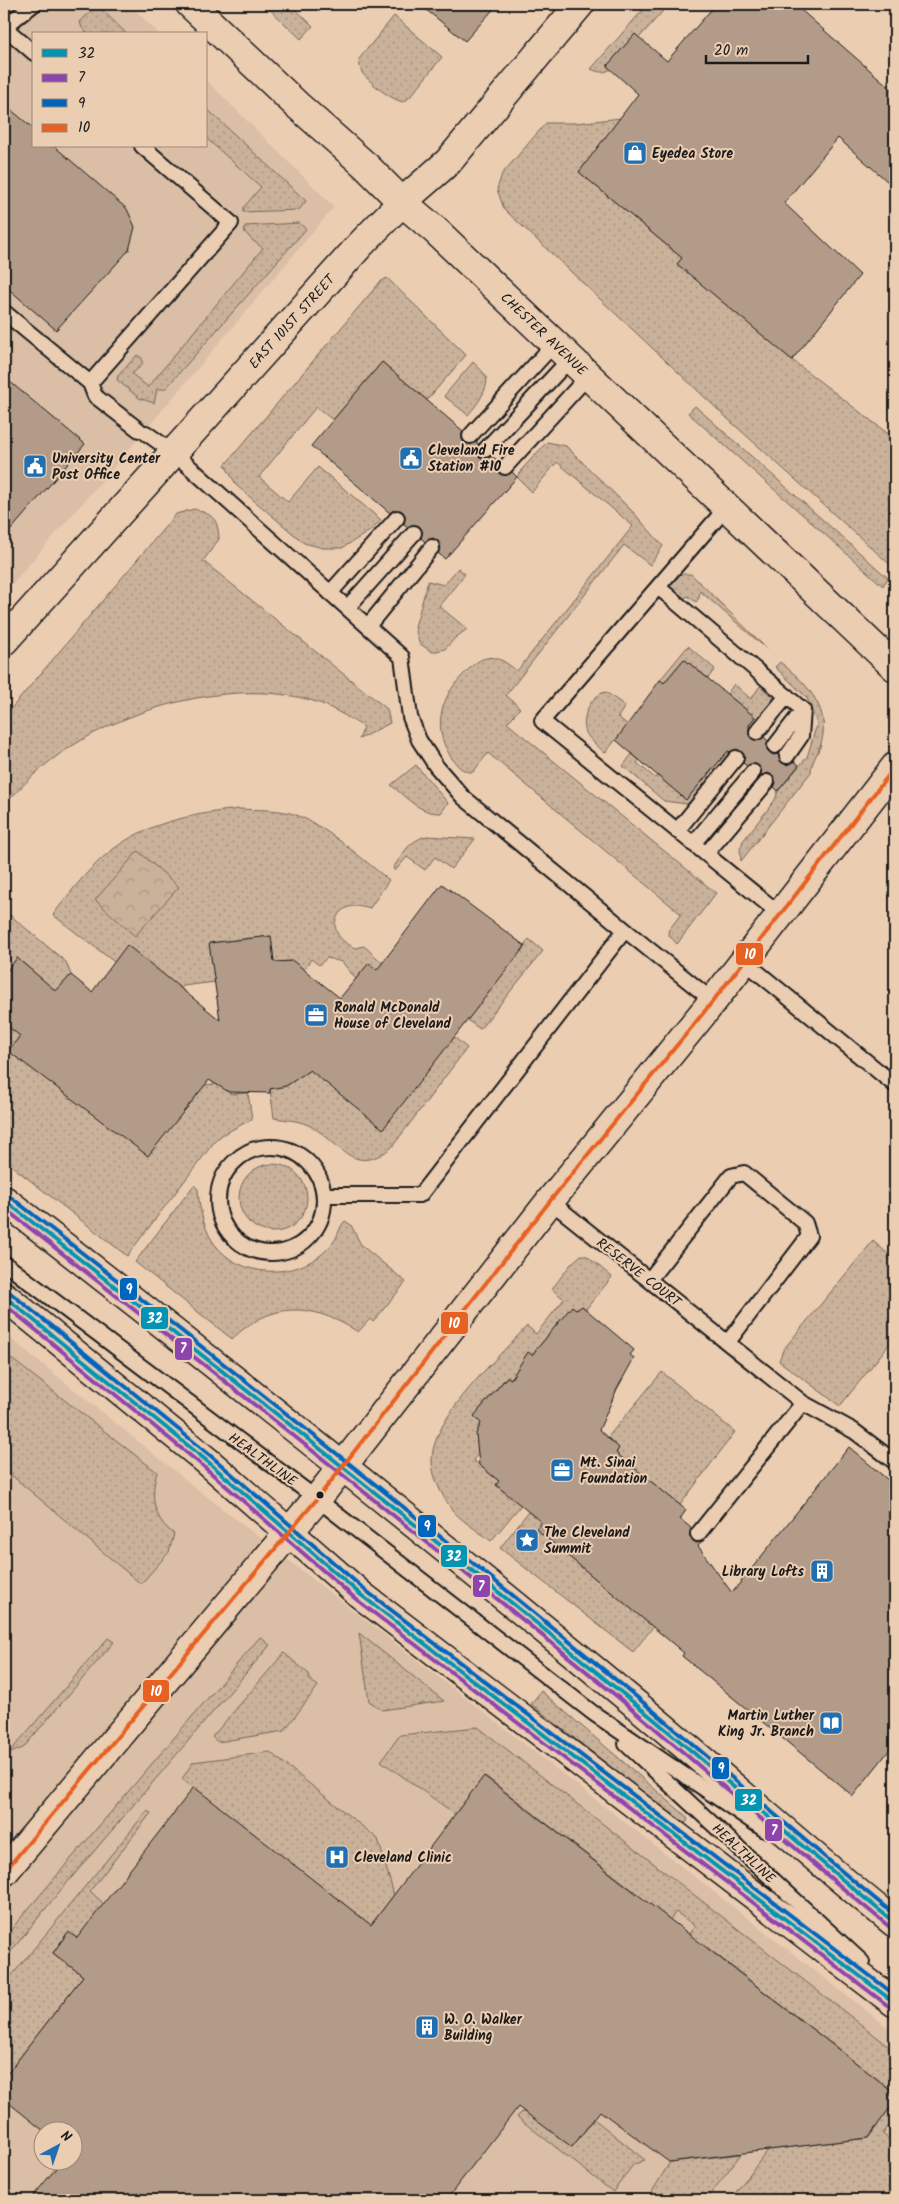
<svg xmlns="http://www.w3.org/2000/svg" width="899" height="2204" viewBox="0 0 899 2204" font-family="Kalam,sans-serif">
<defs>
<pattern id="grass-dots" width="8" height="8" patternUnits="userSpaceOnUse" patternTransform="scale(1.25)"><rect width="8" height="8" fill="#c9b19a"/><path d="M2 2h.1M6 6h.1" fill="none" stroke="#ac9884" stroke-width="1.8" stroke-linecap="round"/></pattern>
<pattern id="park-crowns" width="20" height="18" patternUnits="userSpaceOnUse" patternTransform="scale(1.25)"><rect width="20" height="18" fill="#c9b19a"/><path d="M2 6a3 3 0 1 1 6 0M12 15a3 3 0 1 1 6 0" fill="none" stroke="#ac9884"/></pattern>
</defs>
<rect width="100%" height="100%" fill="#ebcdb2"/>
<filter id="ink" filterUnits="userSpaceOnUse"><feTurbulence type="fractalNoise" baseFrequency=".02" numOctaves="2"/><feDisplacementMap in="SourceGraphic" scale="10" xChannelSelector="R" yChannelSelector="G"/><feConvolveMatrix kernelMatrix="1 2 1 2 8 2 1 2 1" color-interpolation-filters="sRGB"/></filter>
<g filter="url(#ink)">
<path fill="#dabea6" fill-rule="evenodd" d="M4 4H129L159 34H34V146H206V80L334 207 126 453 4 593Z
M4 1333 197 1489 895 2033V2200H4ZM42 2132H72V2162H42Z"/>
<path fill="url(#grass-dots)" stroke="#72665b" d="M264 4H290L313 26 301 39Z
M648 4H669L639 38 635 34 607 66 611 69C603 74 598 72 591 69Z
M97 5 127 34H88L82 28 80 22Z
M394 16 442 57 410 97 403 102C390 99 373 85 363 74 360 70 360 65 359 59Z
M206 108 306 201 299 210 243 212 244 207 261 187 206 138Z
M621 118 579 172 682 258 678 264 792 360 895 439V569L729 420 504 209 497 189 502 174 546 123H576Z
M299 223 306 229 165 389H157L154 403 139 398 117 380 118 376 137 355 142 358V365L132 374 148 387 263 248 252 240 244 231 245 226Z
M387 278 466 355 427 400 382 362 333 420 316 407 259 477 288 502 318 467 381 520 370 531 342 548H323L304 543 237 486 225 465 380 282Z
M473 362C477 366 482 370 485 375 492 386 475 407 468 415L444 396Z
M695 406 888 578 883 586 688 413Z
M547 442 566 446 633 512 663 546 650 565 624 545 506 695 520 708 507 723 716 893 677 944 669 935 668 931 681 914 488 753 473 772C464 772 459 768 454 761 431 732 439 698 464 674 470 668 477 660 486 658 498 655 508 664 517 671L633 526 557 462 532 492 517 477 523 468Z
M194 509C213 515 218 518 219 539L203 561 387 709 390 723 359 739 364 727C347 717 329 705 310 700 234 679 133 706 69 748 44 763 22 785 4 806V717L176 514Z
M458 568 465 574 439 606 467 629 455 638 445 649 432 652 419 643 415 627 428 581 444 585Z
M683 574H691L768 650 700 591 699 598 696 602 688 596 682 600 665 584 673 576Z
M688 646 715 669 708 678 684 659 664 683 660 680Z
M780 662C804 681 830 706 822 740 820 751 811 761 811 772L741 861 740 849 743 841 775 800 778 791 807 757 817 724 807 698 775 667Z
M734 684 751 699 760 686 772 697 774 703 755 730 749 725 755 717 727 694Z
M606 692 625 706 618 717 628 725 605 753C600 748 592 742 588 736 578 723 590 694 606 692Z
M728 751 733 755 695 799 686 804 664 801 623 766 632 754 639 760 637 763 655 778 658 776 686 800Z
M416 765 448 803 441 813C420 814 406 797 391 785Z
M240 809C256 810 274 809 290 813 321 821 363 860 389 880L370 908C335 896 320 935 356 948L364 946 387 967 356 979 342 962 327 958 319 965 311 959 302 973 291 961 274 962 271 936 210 943 215 982 183 986 169 1004 53 915C72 890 92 863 119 845 153 821 199 813 240 809Z
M427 836 474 839H475L451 869 435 857 425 870 407 857 395 871 393 868C403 854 409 840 427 836Z
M4 910 66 962 71 975 56 991 17 958 4 975Z
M529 939 543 951 480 1029 467 1020Z
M4 1023 20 1036 9 1051 148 1155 205 1085 225 1083 226 1091 231 1094 248 1093 252 1119 222 1135 215 1141 127 1256 4 1160Z
M454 1037 467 1048 392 1147C354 1178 342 1144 312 1127 300 1120 287 1120 274 1118L270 1089 286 1086 310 1070Z
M239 1198a34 34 0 1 1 68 0a34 34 0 1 1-68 0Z
M194 1185 198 1189C199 1206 202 1221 210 1237 231 1275 284 1281 318 1257 325 1252 332 1245 336 1238 339 1232 340 1226 345 1221L351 1225 361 1245 406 1282 373 1322 370 1319 358 1332C312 1303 273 1300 232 1339L135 1262Z
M873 1241 895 1260V1337L840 1406 779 1361 783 1350Z
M581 1255 587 1256 612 1277 586 1309 582 1306 577 1310 572 1306 532 1355 528 1353 511 1379 508 1375 474 1416 481 1423C475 1434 475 1440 481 1451L473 1460 499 1481 496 1485 521 1505 491 1541C480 1532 458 1519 450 1507 441 1493 431 1475 432 1458 434 1415 499 1357 527 1326L536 1334 564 1299 552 1289 571 1264Z
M4 1353 157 1472C150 1496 153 1519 174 1534L169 1552 141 1584 4 1469Z
M662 1372 735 1432 680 1505 616 1453 619 1448 607 1438Z
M562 1497 536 1529 653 1627 633 1652 500 1548 528 1512 537 1518Z
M359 1633 444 1701 382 1710 369 1701Z
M260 1637 270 1645 55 1897 4 1960V1939L18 1921Z
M108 1638 114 1642 23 1748 8 1754Z
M284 1653 309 1674 310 1680 318 1686 284 1731 218 1742 212 1737Z
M541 1691 686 1816 688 1820 686 1823H682L531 1704Z
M478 1727 895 2051V2093L708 1948 696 1963 678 1948 695 1926 676 1912 659 1933 627 1909 638 1894 485 1776 455 1814 381 1761 400 1735Z
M270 1752 378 1839 394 1895 371 1925 182 1779 193 1762Z
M147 1811 151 1813 90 1891 104 1904 91 1949 68 1932 53 1953 83 1976 4 2078V1985Z
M895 2101V2117L883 2134 895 2145V2200H730L768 2150 868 2138Z
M524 2110 572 2147 594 2119 645 2160 633 2165 613 2192 517 2117Z
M741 2154 706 2200H647L670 2162Z"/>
<path fill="url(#park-crowns)" stroke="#72665b" d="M138 851 179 887 135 936 95 900Z"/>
<path fill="#b29c89" stroke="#1c1c1c" d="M419 4H498L465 41Z
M716 4H794L895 92V188L838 138 784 203 860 275 792 360 677 264 682 258 579 172 638 94 607 66 635 34 667 61Z
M4 104 34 129V146H54L127 209 135 227 129 250 56 330 4 285Z
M382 362 463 431 462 438 464 443 472 444 476 442 479 444 477 452 479 457 487 458 492 456 498 461 497 469 500 474 507 475 512 472 517 477 445 559 438 553 441 548 438 541 433 538 425 542 421 538 422 531 419 526 412 525 408 527 404 524 405 516 402 511 395 510 390 513 311 446Z
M4 377 85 444 4 538Z
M684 659 755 717 749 725V735L751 738 756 741 764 737 768 741 767 750 773 755 779 754 782 763 787 765 794 761 799 765 778 791 774 787 776 783 773 776 768 773 760 776 761 769 755 764 747 766 743 763 744 754 737 749 730 752 728 751 686 800 616 740 660 680 664 683Z
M442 884 525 946 383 1129 310 1070 286 1086 270 1089V1093L229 1092 209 1080 148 1156 8 1051 20 1036 4 1023V975L17 958 56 991 71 975 92 992 127 945 220 1020 209 943 271 936 274 962 293 961 340 998 369 963 377 970Z
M572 1306 577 1310 582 1306 634 1350 630 1355 634 1358 617 1389 599 1430 619 1448 616 1453 686 1510 680 1519 691 1528 690 1538 696 1543 701 1542 698 1546 732 1593 849 1447 895 1486V1743L853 1796 682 1656 684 1653 536 1529 541 1522 496 1485 499 1481 479 1465 476 1434 481 1423 474 1416 507 1377 511 1379 528 1352 532 1355Z
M484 1776 895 2093V2101L868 2138 669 2162 600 2111 572 2147 518 2107 446 2200H30L61 2162H72V2132H45L4 2099V2078L83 1976 53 1953 68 1932 77 1938 194 1787 371 1925Z"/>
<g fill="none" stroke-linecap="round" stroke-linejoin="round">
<g stroke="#1c1c1c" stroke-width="18">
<path id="lane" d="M4 27 34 53
M4 27 34 4
M4 312 90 383 95 396 139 430
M90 383 231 223 142 146
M146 433 174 453 402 657 410 717 419 740 436 766 463 797 625 930
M470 436 554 344
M485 450 570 359
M505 467 588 376
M726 508 542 721 780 914
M658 587 803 710 775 746
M330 593 397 518
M347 608 414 533
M368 626 432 547
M757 732 787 696
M787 756 801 736 803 710
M677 831 736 758
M693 844 753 772
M706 854 767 782
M744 961 895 1085
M218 1200a53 53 0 1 1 106 0a53 53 0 1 1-106 0Z
M324 1195H420L625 930 713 1001
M550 1201 803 1403 854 1431 895 1462
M4 1263 317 1499 593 1713 765 1830
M649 1280 731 1176 744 1173 805 1223 809 1236 728 1342
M698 1534 803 1403
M626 1744 862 1962"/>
</g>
<g stroke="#1c1c1c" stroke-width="31">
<g id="street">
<path id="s1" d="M4 641 361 244 402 202 448 162 580 4"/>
</g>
</g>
<g stroke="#1c1c1c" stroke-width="31">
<g id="primary">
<path id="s2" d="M190 4 297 105 366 166 402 202 435 230 895 667"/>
<path d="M4 1200C212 1361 418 1525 622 1693 714 1768 802 1849 895 1923"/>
<path d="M4 1296 207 1461 361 1595 895 2003"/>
<path d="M4 1872 317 1499 550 1201 713 1001 895 767"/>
</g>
</g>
<use href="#lane" stroke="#ebcdb2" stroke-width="14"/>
<use href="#street" stroke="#ebcdb2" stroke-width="28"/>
<use href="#primary" stroke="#ebcdb2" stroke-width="28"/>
<g stroke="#ebcdb2" stroke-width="8">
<path id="bus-1" d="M4 1200C212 1362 418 1525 622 1693 714 1768 802 1848 895 1923
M4 1296 207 1461 361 1595 895 2003"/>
</g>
<g stroke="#ebcdb2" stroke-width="8">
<path id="bus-2" d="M4 1208C211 1369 416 1532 619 1698 710 1774 799 1853 891 1928
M4 1304 203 1466 357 1600 891 2008"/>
</g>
<g stroke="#ebcdb2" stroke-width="8">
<path id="bus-3" d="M8 1195C216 1357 424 1521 627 1689 718 1764 804 1842 895 1915
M8 1291 211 1456 365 1590 895 1995"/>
</g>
<g stroke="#ebcdb2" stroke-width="8">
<path id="bus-4" d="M4 1872 317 1499 550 1201 713 1001 895 767"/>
</g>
<use href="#bus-1" stroke="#0494b3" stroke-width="4"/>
<use href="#bus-2" stroke="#8e44ad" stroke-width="4"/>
<use href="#bus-3" stroke="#0065bd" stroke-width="4"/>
<use href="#bus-4" stroke="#e76122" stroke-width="4"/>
</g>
</g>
<defs>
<g id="shop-square" transform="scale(1.25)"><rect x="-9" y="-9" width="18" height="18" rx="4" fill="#1f6fb2" stroke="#ebcdb2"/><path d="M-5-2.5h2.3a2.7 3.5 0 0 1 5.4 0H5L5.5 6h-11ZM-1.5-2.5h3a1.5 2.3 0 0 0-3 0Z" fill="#fff"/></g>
<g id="civic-square" transform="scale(1.25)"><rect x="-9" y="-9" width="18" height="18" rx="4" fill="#1f6fb2" stroke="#ebcdb2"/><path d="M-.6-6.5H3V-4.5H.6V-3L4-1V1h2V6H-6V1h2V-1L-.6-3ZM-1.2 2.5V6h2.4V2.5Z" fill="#fff"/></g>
<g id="office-square" transform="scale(1.25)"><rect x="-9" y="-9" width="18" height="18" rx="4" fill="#1f6fb2" stroke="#ebcdb2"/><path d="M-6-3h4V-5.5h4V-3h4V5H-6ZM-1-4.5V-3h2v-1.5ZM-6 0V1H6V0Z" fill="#fff"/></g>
<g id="sight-square" transform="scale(1.25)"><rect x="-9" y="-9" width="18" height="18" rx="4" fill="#1f6fb2" stroke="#ebcdb2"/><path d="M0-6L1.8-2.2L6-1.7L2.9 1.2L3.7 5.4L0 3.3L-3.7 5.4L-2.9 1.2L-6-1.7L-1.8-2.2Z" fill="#fff"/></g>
<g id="building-square" transform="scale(1.25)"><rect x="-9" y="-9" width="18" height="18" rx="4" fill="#1f6fb2" stroke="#ebcdb2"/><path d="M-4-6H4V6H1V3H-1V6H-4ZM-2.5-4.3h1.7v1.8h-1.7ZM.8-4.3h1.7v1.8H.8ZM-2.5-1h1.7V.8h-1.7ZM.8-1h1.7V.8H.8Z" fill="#fff"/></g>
<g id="library-square" transform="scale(1.25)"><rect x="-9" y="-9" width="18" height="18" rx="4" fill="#1f6fb2" stroke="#ebcdb2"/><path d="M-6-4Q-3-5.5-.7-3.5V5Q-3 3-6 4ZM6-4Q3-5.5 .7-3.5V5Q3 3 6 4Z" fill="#fff"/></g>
<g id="hospital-square" transform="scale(1.25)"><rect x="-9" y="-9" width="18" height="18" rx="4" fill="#1f6fb2" stroke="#ebcdb2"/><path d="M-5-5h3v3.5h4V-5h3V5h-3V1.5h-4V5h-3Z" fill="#fff"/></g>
</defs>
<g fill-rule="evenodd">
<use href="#shop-square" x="635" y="153"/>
<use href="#civic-square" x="411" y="458"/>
<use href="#civic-square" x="35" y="466"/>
<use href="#office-square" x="316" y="1015"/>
<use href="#office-square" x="562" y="1470"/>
<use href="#sight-square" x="527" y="1540"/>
<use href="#building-square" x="822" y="1571"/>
<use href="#library-square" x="831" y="1723"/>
<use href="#hospital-square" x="337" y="1857"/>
<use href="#building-square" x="427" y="2027"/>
</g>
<circle fill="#1c1c1c" stroke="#ebcdb2" stroke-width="2" cx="320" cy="1495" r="4.5"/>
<g text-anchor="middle" stroke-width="4" stroke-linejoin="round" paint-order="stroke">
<g font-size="14" font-weight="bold" fill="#1c1c1c" stroke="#ebcdb2" text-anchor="start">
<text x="652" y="158">Eyedea Store</text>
<text x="428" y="455">Cleveland Fire<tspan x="428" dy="16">Station #10</tspan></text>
<text x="52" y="463">University Center<tspan x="52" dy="16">Post Office</tspan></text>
<text x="334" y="1012">Ronald McDonald<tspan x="334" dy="16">House of Cleveland</tspan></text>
<text x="580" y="1467">Mt. Sinai<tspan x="580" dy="16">Foundation</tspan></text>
<text x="544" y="1537">The Cleveland<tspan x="544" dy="16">Summit</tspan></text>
<text x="804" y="1576" text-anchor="end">Library Lofts</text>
<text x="814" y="1720" text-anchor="end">Martin Luther<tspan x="814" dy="16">King Jr. Branch</tspan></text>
<text x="354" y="1862">Cleveland Clinic</text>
<text x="444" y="2024">W. O. Walker<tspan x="444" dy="16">Building</tspan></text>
</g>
<g font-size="14" fill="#1c1c1c" stroke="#ebcdb2">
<text dy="5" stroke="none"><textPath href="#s1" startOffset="430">EAST 101ST STREET</textPath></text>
<text dy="5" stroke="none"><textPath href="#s2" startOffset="484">CHESTER AVENUE</textPath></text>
<text transform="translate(639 1272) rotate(38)" y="5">RESERVE COURT</text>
<text transform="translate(263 1459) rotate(36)" y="5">HEALTHLINE</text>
<text transform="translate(744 1853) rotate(43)" y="5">HEALTHLINE</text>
</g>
</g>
<g stroke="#ebcdb2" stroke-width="2">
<rect x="735" y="942" width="29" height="24" rx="5" fill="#e76122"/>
<rect x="119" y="1277" width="19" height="24" rx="5" fill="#0065bd"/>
<rect x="140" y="1306" width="29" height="24" rx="5" fill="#0494b3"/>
<rect x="440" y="1311" width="29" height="24" rx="5" fill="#e76122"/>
<rect x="174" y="1337" width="19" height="24" rx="5" fill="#8e44ad"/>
<rect x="417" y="1514" width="20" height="24" rx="5" fill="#0065bd"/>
<rect x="440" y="1544" width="28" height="24" rx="5" fill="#0494b3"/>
<rect x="472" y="1574" width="19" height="24" rx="5" fill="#8e44ad"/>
<rect x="142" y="1679" width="28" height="24" rx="5" fill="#e76122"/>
<rect x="711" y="1756" width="19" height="24" rx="5" fill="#0065bd"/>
<rect x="734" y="1788" width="29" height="24" rx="5" fill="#0494b3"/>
<rect x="764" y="1818" width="19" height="24" rx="5" fill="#8e44ad"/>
</g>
<g font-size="14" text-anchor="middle" font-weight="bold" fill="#fff">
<text x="750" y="959">10</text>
<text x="129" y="1294">9</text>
<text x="155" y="1323">32</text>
<text x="454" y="1328">10</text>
<text x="183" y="1353">7</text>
<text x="427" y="1531">9</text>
<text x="454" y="1561">32</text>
<text x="481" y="1591">7</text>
<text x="156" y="1696">10</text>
<text x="721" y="1773">9</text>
<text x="749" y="1805">32</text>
<text x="774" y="1835">7</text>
</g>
<rect width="899" height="2204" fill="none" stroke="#ebcdb2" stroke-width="20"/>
<rect x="10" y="10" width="879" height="2184" fill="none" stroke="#1c1c1c" stroke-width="2" filter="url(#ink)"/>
<rect x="32" y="32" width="175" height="115" fill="#ebcdb2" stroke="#988676"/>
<rect x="42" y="49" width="25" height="8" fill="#0494b3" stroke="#988676"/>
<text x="78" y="58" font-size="15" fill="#1c1c1c">32</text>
<rect x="42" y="74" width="25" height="8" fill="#8e44ad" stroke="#988676"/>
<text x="78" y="82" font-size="15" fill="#1c1c1c">7</text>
<rect x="42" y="99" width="25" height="8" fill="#0065bd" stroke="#988676"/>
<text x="78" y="108" font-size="15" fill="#1c1c1c">9</text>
<rect x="42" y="124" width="25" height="8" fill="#e76122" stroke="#988676"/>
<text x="78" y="132" font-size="15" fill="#1c1c1c">10</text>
<g transform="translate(58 2146) rotate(40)"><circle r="24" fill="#ebcdb2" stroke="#988676"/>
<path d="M0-4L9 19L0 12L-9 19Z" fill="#1f6fb2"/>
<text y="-8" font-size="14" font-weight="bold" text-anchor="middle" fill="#1c1c1c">N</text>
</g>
<path d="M706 55v8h102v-8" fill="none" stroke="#1c1c1c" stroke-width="2.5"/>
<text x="714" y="55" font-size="15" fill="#1c1c1c" stroke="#ebcdb2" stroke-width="4" paint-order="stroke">20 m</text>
</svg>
